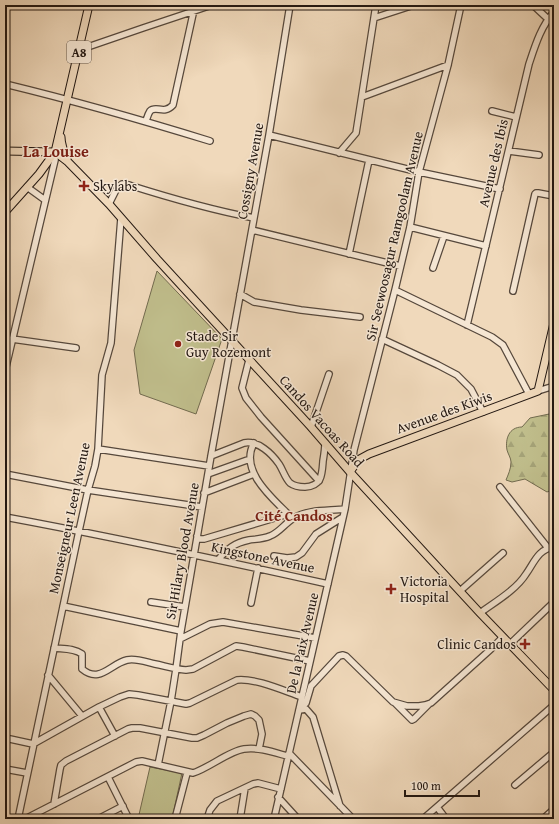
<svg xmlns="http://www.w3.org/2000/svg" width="559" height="824" viewBox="0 0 559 824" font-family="'Gentium Book Plus',serif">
<defs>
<pattern id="forest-firs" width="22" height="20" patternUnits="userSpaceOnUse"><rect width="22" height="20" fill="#c0be8c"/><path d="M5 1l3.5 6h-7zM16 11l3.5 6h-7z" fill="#a5a378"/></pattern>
</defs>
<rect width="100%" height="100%" fill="#f0d9bb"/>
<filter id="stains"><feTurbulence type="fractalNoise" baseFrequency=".005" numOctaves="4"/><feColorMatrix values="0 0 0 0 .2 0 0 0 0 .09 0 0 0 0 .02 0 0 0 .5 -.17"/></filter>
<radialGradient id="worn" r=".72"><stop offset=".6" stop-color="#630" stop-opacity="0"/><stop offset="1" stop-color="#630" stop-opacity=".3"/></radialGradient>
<path fill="#c0be8c" stroke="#726b4f" d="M157 271 222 339 196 414 140 394 134 350Z
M150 767 182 773 172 819H138Z"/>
<path fill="url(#forest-firs)" stroke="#726b4f" d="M554 413V489L547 492 525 479 512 482 506 480C508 475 511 469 511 462 511 458 508 454 507 450 505 439 509 427 522 427L530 418Z"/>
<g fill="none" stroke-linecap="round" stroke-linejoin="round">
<g stroke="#56483c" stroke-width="8">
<path id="minor" d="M533 5 548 19
M374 18 414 5
M79 50 143 28 212 5
M5 84C75 101 142 120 210 141
M362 97 448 65
M492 111 516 117
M146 121C147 118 148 114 150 111 156 105 164 115 173 105L195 5
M269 135 419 172 500 189
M509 151 539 155
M339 153 356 133 376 5
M27 187 45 200
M109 204 117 188 122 184 129 185C170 198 212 210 254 218
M410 227 486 246
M252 230 400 266
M349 254 369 160
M433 268 444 236
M395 290 492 337 503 345 529 394
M513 291 535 194 536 193H538L554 196
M240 294 254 302 301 310 360 317
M467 325 529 64C535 46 541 26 554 12
M12 339 76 348
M382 339 438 365 457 375 471 389 483 412
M249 360 242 388 246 398 261 417 319 481
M5 371 55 160V152
M538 391 554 386
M311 427 329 374
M254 443C239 470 271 497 288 514
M98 449 209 466
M211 456 244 443C258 440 272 454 279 464 283 470 285 478 290 483 294 486 299 487 305 487 322 486 322 475 323 461 324 455 325 449 325 443
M5 474 88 490 202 507
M208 474 250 459
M500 487 548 548
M204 493 254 474
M5 517C113 537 220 560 328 584
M197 536 199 539H204L288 514 294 518
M274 556 287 558 296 557 302 553 316 534 343 517
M218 560C227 549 234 543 249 540 256 539 263 539 270 536 279 533 285 523 294 518 308 509 329 511 345 509
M460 591 503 553
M151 602 185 607
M251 603 258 568
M63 606 181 631
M480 613C495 602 516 590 526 574 534 563 538 549 554 547
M180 639 210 624 223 622 315 638
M510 644 554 602
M54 648C63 649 74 648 82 654V669C100 684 110 664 127 660 136 658 146 662 155 664 165 666 175 669 186 670L193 669 236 646 243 647 310 661
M48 675 82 716
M395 703 412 720 414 719 429 704
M99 707 115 736
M299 710 306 703 311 686 339 656 343 655 346 656 393 702 407 706H419L425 705 431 703 491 649 503 637
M299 710 306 709 313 717 340 806
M10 739 33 744 99 707 120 697 129 694 138 695 186 704 190 703 237 680C256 678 284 691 302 697
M289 753 353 819
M158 765 171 701 176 669 181 631 211 456 269 135 290 5
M5 769 27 773
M108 777 129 819
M515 785 554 752
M278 797 298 819
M54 804 60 769 61 765 66 761 128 729 132 728H140L192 738H197L204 735 227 723 244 716 251 714 255 716 259 720 262 734 259 749
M437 807 446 819
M18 819 79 531 88 490 95 466 98 449 102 375 111 343 121 218
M25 819 136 762 142 761 193 773C209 768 229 751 244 749 259 747 273 752 287 756
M98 819 123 806
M175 819 187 773
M207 819 210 810 217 801 253 784 258 783 281 789
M240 819 245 788
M274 819 345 509 354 450 395 290 410 227 419 172 448 65 461 5
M423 819 554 705
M543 819 554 809"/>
</g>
<g stroke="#231812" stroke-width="9">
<path id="major" d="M61 137C61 145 64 152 67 159
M5 151 55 152
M55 152 68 162 109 204 157 259 311 427 350 472 480 613 554 690
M5 212 39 174 55 152 89 5
M350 472 358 460 369 454 538 391 554 323"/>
</g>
<use href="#minor" stroke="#f5e6d3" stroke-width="5.5"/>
<use href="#major" stroke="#f0d9bb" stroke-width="7"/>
</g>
<g fill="#8f2418" stroke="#f5e6d3" stroke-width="1.5">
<path d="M82 180h4v4h4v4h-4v4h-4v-4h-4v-4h4z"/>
<circle cx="178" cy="344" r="4"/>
<path d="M389 583h4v4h4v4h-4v4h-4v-4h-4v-4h4z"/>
<path d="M523 638h4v4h4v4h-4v4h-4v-4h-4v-4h4z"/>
</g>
<g text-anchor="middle" stroke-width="3" stroke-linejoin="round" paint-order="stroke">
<rect fill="#f5e6d3" stroke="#62564c" stroke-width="1" x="67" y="41" width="24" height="22" rx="3"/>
<g font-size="13" font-weight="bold" fill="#231812">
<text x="79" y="57">A8</text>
</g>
<g font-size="14" fill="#231812" stroke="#f5e6d3">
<text transform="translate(493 163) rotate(-77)" y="5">Avenue des Ibis</text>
<text transform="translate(250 171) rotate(-80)" y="5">Cossigny Avenue</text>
<text transform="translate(394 236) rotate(-77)" y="5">Sir Seewoosagur Ramgoolam Avenue</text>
<text transform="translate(444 412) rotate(-20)" y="5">Avenue des Kiwis</text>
<text transform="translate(322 421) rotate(48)" y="5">Candos Vacoas Road</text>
<text transform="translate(69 518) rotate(-78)" y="5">Monseigneur Leen Avenue</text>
<text transform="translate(182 551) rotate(-80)" y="5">Sir Hilary Blood Avenue</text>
<text transform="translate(263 557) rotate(12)" y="5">Kingstone Avenue</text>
<text transform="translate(302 643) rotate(-77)" y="5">De la Paix Avenue</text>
</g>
<g font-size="14" fill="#231812" stroke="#f5e6d3" text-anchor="start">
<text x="93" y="191">Skylabs</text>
<text x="186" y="341">Stade Sir<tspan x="186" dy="16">Guy Rozemont</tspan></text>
<text x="400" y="586">Victoria<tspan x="400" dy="16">Hospital</tspan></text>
<text x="516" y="649" text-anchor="end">Clinic Candos</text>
</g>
<g font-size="15" font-weight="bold" fill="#7a1f14" stroke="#f5e6d3">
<text x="294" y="521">Cité Candos</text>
</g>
<g font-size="16" font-weight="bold" fill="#7a1f14" stroke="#f5e6d3">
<text x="56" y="157">La Louise</text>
</g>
</g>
<rect width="559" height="824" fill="none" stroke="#f0d9bb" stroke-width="20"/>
<rect x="6" y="6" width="547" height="812" fill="none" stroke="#231812" stroke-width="2"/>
<rect x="10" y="10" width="539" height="804" fill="none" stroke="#231812"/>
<path d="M405 790v6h74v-6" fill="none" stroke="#231812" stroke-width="2"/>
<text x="411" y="790" font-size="12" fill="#231812" stroke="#f5e6d3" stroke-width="3" paint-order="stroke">100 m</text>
<rect width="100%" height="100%" filter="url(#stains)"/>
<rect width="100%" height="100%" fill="url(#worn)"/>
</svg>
